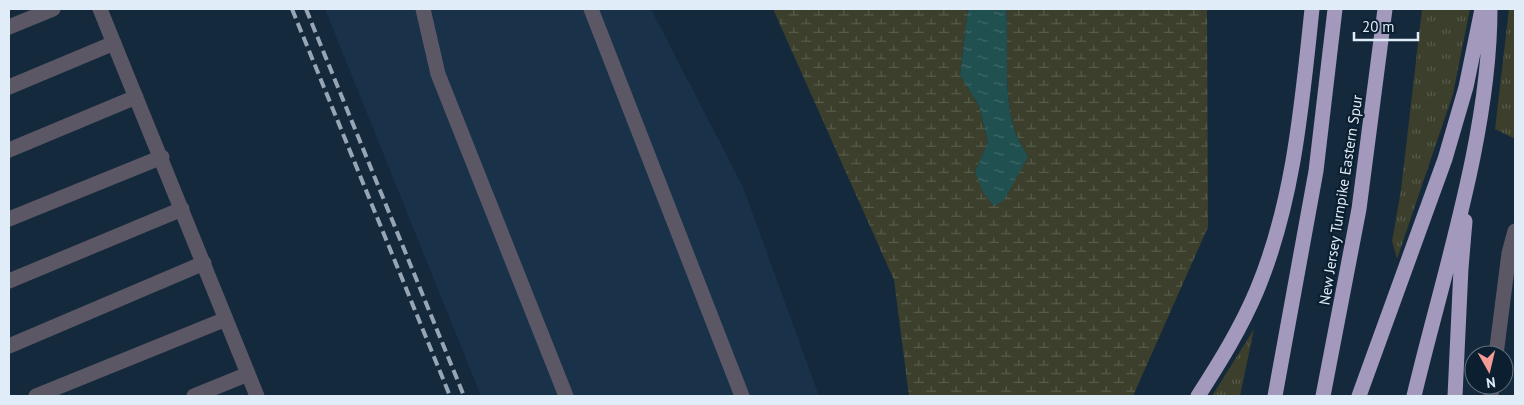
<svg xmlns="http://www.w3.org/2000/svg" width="1524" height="405" viewBox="0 0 1524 405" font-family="'PT Sans',sans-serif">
<defs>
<pattern id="grass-tufts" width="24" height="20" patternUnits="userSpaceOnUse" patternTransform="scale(1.25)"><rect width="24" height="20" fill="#3b3f2b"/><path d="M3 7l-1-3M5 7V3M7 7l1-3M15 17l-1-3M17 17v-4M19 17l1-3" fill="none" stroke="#575b4a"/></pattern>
<pattern id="wetland-marsh" width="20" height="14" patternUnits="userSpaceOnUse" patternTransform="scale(1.25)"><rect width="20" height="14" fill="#3b3f2b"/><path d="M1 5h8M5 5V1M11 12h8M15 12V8" fill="none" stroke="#575b4a"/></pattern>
<pattern id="water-ripples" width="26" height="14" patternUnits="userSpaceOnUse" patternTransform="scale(1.25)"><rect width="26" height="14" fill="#215050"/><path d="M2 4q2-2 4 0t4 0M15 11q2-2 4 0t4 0" fill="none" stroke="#416a6a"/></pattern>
</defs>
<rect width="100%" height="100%" fill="#15293c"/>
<path fill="#19324a" d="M325 9H651L743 187 819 396H481Z"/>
<path fill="url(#grass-tufts)" d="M1422 9H1470L1453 94 1397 259 1392 241 1401 190Z
M1509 9H1515V139L1495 129Z
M1254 329 1240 396H1212Z"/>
<path fill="url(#wetland-marsh)" d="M773 9H968L960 75 979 106 988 142 975 172 1028 157C1024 148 1017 139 1014 129 1003 91 1009 48 1006 9H1207L1208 227 1133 396H909L894 280Z"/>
<path fill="url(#water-ripples)" d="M968 9H1006C1009 48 1003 91 1014 129 1017 139 1024 148 1028 157L1004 200 994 206 983 192 975 172 988 142 979 106 960 75Z"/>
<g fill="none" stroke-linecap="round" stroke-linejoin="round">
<path stroke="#5b5765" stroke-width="15" d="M100 9 257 396
M423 9 438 74 566 396
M591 9 742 396
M9 27 53 9
M9 87 114 43
M9 150 136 97
M9 219 162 157
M9 281 182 209
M9 346 204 263
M1496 355 1509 253 1515 231
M36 396 226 319
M194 396 248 374
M1491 396 1492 385"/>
<path stroke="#a299bc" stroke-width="15" d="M1198 396C1220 362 1241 328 1257 290 1294 201 1302 103 1312 9
M1275 396 1316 171 1335 9
M1323 396 1359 209 1385 9
M1359 396 1445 159 1466 87 1482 9
M1414 396C1443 274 1490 134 1490 9
M1455 396 1461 268 1465 221"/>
<path stroke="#96a6b5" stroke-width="4" stroke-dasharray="10 5" stroke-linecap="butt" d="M292 9 450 396
M306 9 464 396"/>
</g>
<g text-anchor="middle" stroke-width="4.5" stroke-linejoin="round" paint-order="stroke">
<g font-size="15" fill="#e0edf9" stroke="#0b1f31">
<text transform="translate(1341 200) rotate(-81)" y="5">New Jersey Turnpike Eastern Spur</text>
</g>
</g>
<rect width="1524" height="405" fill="none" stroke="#e0edf9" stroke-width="20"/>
<g transform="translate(1489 370) rotate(172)"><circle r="24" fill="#0b1f31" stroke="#607181"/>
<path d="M0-4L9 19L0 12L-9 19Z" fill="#f59b97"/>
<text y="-8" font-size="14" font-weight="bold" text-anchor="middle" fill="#e0edf9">N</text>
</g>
<path d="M1354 32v8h64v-8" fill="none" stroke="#e0edf9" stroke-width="2.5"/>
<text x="1362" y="32" font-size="15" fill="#e0edf9" stroke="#0b1f31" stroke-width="4" paint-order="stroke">20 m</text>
</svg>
